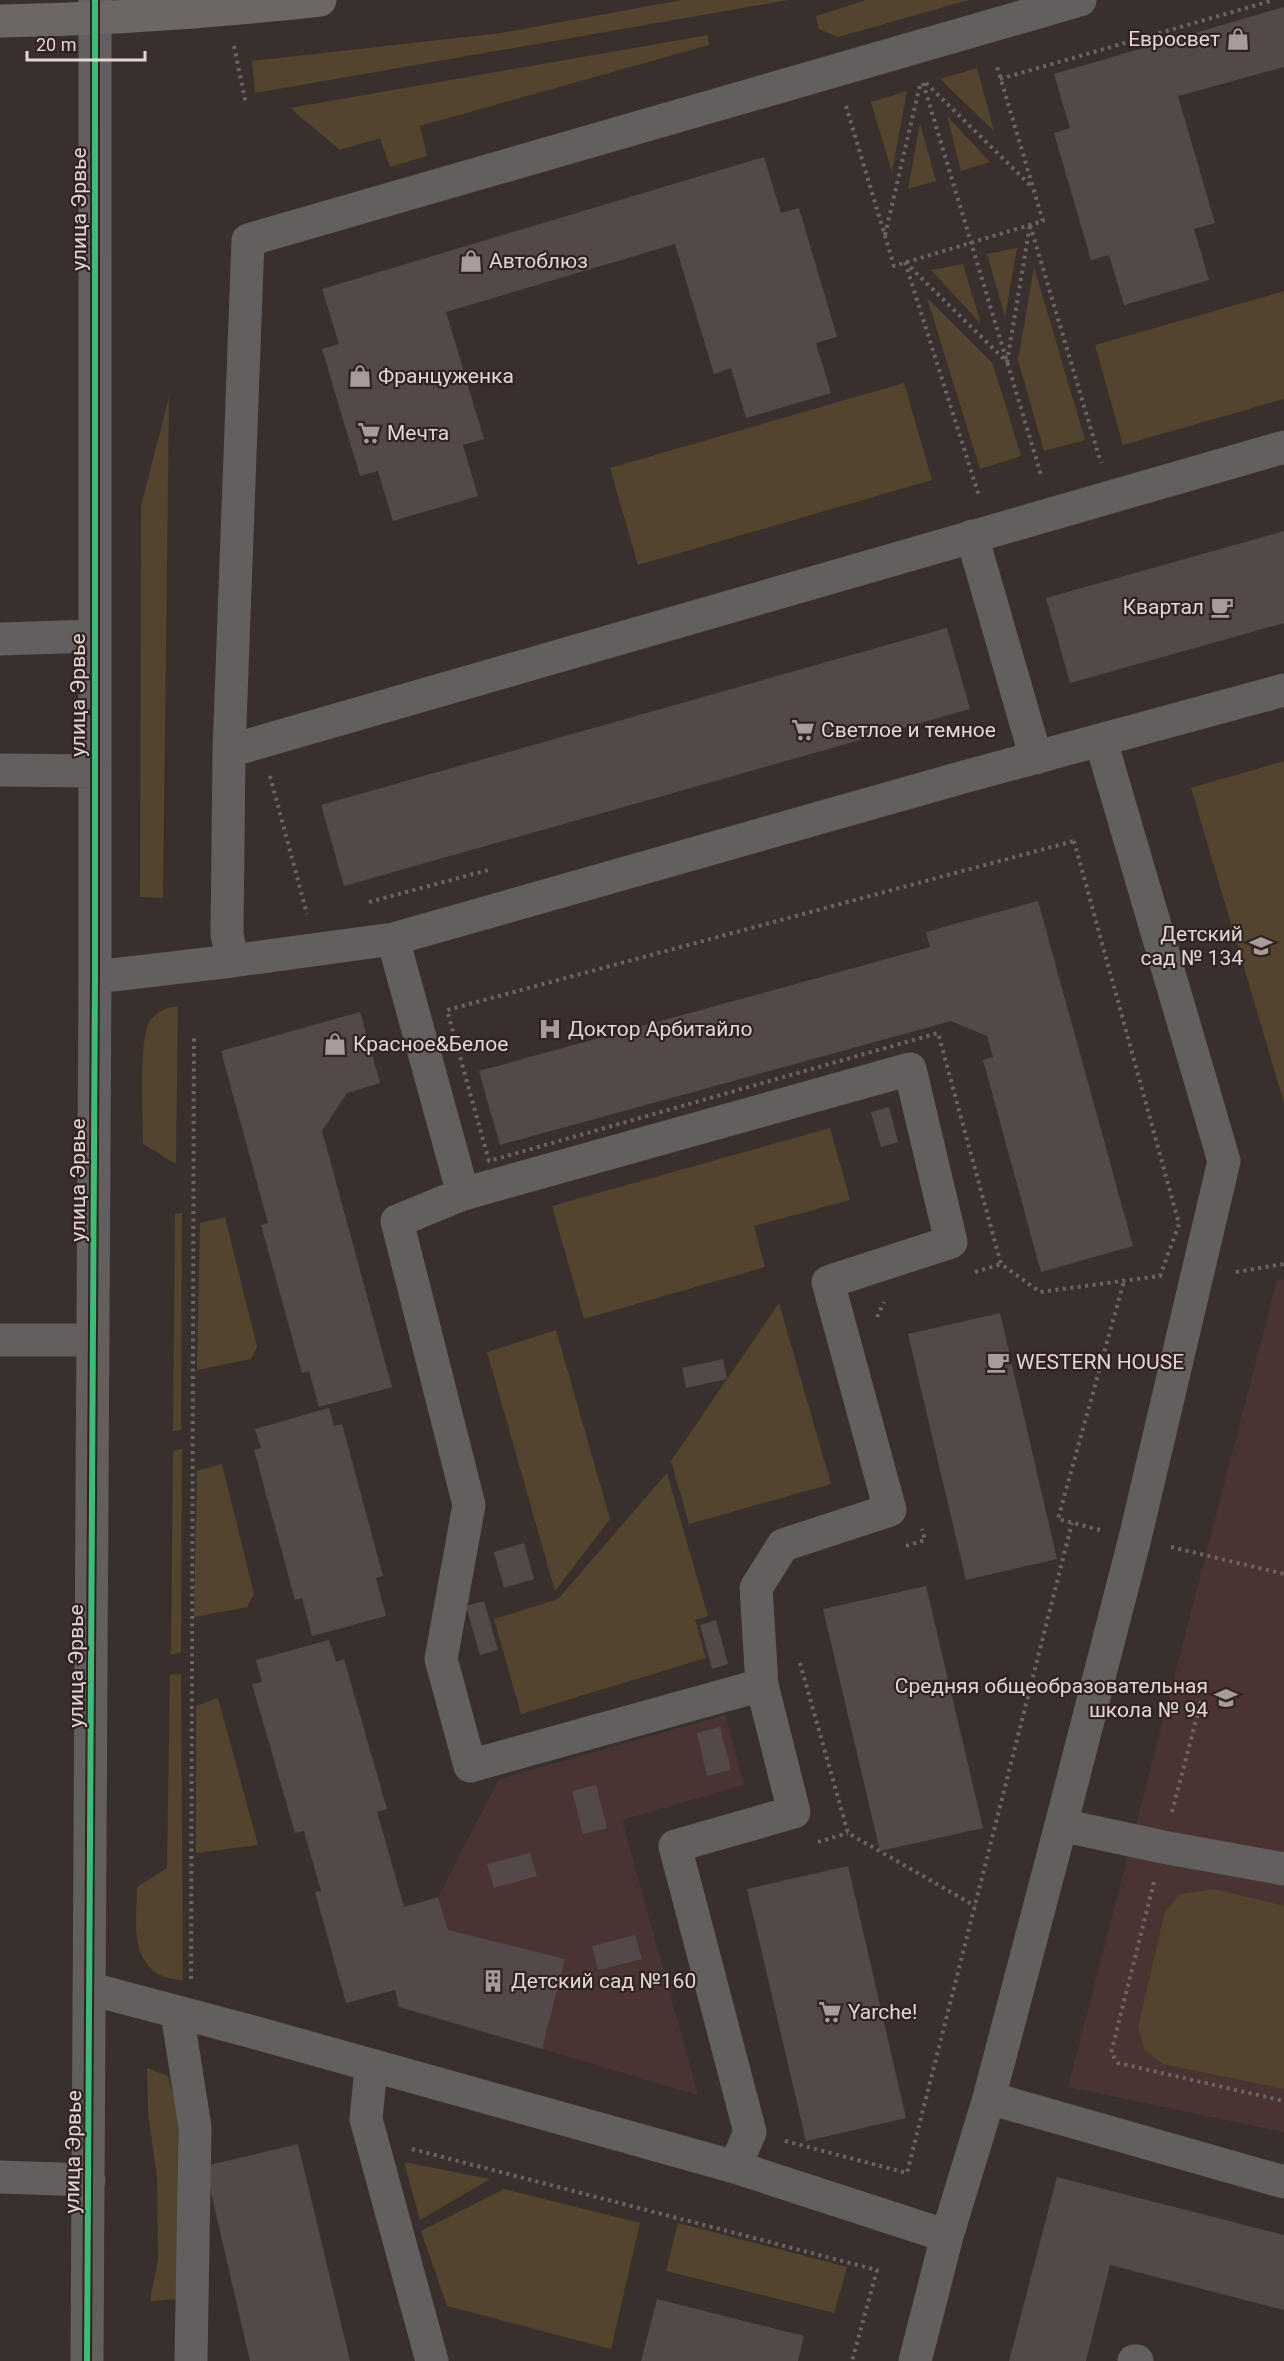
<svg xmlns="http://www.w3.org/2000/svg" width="1284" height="2361" viewBox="0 0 1284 2361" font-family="Roboto,sans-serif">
<rect width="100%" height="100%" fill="#39302e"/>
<path fill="#493431" d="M1284 1279V2132L1068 2087 1277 1280Z
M725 1715 744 1785 622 1820 698 2095 542 2049 448 1930 438 1897 499 1779Z"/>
<path fill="#52442d" d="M682 0H789L255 93 252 61 501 33Z
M866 0H969L838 37 819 29 816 16Z
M708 35 709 45 420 126 427 156 390 167 380 138 340 150 290 108Z
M977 68 994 131 940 79Z
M907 91 892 172 871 102Z
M947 116 990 162 961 171Z
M920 123 936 181 908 189Z
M1017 248 1005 317 987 254Z
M963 264 981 324 931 270Z
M1034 267 1085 440 1044 451 1018 360Z
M1284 291V399L1123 445 1095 345Z
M927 298 993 364 1021 456 980 469Z
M904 383 932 480 638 565 610 468Z
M169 397 163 898 140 897 141 506Z
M1284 761V1103L1191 788Z
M178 1006 176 1164 143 1144C143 1119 138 1040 150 1021 157 1011 166 1008 178 1006Z
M830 1128 850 1200 754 1226 765 1267 584 1319 552 1206Z
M182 1213 181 1430 173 1431 175 1214Z
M225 1217 257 1347 251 1359 197 1370 200 1223Z
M779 1303 831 1484 689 1524 671 1461Z
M556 1330 610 1519 555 1591 487 1352Z
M182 1449 181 1652 171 1655 173 1451Z
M222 1464 254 1594 247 1607 194 1617 197 1471Z
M667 1473 708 1616 695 1620 706 1658 521 1714 494 1619 558 1599Z
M181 1674 183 1981C177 1979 170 1979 164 1977 128 1961 137 1918 137 1887L167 1868 170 1675Z
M218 1698 258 1845 196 1853V1706Z
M1214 1889 1284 1906V2089L1163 2064 1144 2049 1138 2027 1165 1912 1180 1894Z
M147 2068 168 2076 178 2113 177 2299 150 2301 158 2259 157 2177 148 2113Z
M404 2162 490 2179 420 2220Z
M504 2189 640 2223 611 2349 447 2306 421 2231Z
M678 2223 847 2267 834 2313 666 2271Z"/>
<path fill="#534949" d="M1284 7V67L1178 96 1215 223 1194 229 1209 280 1124 305 1109 255 1091 260 1054 133 1070 128 1054 74Z
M764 157 781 213 799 208 837 337 816 343 831 393 746 418 731 368 714 374 675 244 446 312 484 439 463 445 478 496 393 521 378 471 360 476 322 349 339 344 322 289Z
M1284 531V623L1070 683 1046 598Z
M947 628 970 709 344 886 321 805Z
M1038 901 1133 1246 1041 1272 983 1060 993 1057 987 1036 951 1021 500 1145 479 1071 930 947 926 932Z
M360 1012 380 1083 347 1093 322 1131 392 1387 319 1407 309 1371 302 1373 261 1225 268 1223 221 1051Z
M889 1107 898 1142 881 1147 871 1112Z
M1000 1313 1057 1559 966 1580 908 1334Z
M723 1359 727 1379 686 1388 682 1368Z
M329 1408 334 1426 342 1424 383 1576 376 1578 386 1616 312 1636 302 1598 295 1600 254 1450 261 1448 255 1429Z
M524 1543 534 1579 504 1588 494 1552Z
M926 1586 983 1828 880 1851 823 1609Z
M484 1601 498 1650 480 1655 466 1606Z
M716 1620 728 1664 712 1669 700 1625Z
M329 1640 336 1662 344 1659 387 1809 377 1812 404 1907 438 1897 448 1930 565 1959 542 2049 399 2007 395 1990 346 2003 315 1892 321 1891 304 1831 295 1833 252 1684 262 1682 256 1660Z
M720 1727 731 1770 707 1776 697 1733Z
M596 1785 607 1828 583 1834 572 1791Z
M530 1853 537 1876 494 1888 487 1864Z
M848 1866 906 2118 806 2141 747 1889Z
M635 1935 642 1959 598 1970 592 1946Z
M298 2144 350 2361H250L205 2166Z
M1057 2177 1284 2235V2310L1110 2265 1086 2361H1009Z
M657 2299 804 2336 798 2361H641Z"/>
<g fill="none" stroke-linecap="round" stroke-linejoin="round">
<path stroke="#696564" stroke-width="4" stroke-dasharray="3 4.5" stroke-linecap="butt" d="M234 46 246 104
M1000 79 1274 0
M923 83 1042 478
M926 83 1032 187
M846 106 894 266 1043 221 996 63
M1030 225 1101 463
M885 235 920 85
M905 262 1007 362 1030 225
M905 262 979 496
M270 776 307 914
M1074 841 1179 1224 1160 1276 1040 1292 1001 1264 938 1033 489 1161 447 1010Z
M369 902 492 869
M975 1272 1001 1264
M1236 1272 1284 1264
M877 1317 884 1302
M1100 1530 1058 1519 1124 1281
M906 1546 925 1540 922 1529
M1171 1547 1284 1574
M800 1663 848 1833 975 1906
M1172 1812 1201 1701
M818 1842 848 1833
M1154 1882 1111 2053 1118 2063 1284 2101
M191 1979 194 1034
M785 2141 907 2173 1072 1523
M412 2149 877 2270 852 2361"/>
<path stroke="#625f5e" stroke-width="33" d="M1080 0 248 240 229 751 227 934 232 961 393 939 960 778 1284 690
M972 536 1036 758
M0 639 95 636
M229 751 1284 447
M0 770 95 771
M393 939 463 1194 910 1069 951 1242 828 1282 890 1510 783 1545 756 1588 762 1685 794 1812 675 1846 750 2132 735 2167
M95 977 232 961
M463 1194 397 1221 469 1505 441 1659 470 1766 762 1685
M0 1340H93
M1061 1825 1163 1847 1284 1869
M91 1989 253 2032 735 2167 947 2236
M177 2013 195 2127 191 2361
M371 2067 366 2119 432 2361
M989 2098 1284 2182
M0 2177 89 2180
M87 2361 95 977V0
M915 2361 947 2236 989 2098 1061 1825 1135 1538 1224 1161 1101 741
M1134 2361H1137"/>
<path stroke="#6c6765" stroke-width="33" d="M0 21C107 19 213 12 320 0"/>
<g stroke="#322320" stroke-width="10">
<path id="cycleway" d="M87 2361 95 977V0"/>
</g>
<use href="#cycleway" stroke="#3abd76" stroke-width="6"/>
</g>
<defs>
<g id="shop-bare" transform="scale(1.8)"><path d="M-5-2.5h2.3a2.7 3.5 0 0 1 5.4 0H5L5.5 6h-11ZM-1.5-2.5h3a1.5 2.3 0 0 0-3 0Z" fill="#a69c9a" stroke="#322320" stroke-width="2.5" paint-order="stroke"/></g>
<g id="supermarket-bare" transform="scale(1.8)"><path d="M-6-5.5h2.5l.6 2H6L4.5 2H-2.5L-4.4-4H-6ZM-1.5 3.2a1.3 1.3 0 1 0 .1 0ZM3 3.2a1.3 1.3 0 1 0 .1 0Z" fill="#a69c9a" stroke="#322320" stroke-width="2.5" paint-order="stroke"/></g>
<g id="cafe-bare" transform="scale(1.8)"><path d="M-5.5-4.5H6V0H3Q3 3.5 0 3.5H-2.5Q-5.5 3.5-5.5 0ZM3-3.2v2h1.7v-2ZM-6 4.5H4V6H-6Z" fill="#a69c9a" stroke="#322320" stroke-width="2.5" paint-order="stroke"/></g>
<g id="school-bare" transform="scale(1.8)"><path d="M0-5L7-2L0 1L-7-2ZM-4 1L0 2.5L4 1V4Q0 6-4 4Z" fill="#a69c9a" stroke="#322320" stroke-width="2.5" paint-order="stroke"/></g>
<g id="hospital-bare" transform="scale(1.8)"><path d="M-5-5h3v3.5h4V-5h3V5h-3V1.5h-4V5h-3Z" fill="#a69c9a" stroke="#322320" stroke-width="2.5" paint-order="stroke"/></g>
<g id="building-bare" transform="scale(1.8)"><path d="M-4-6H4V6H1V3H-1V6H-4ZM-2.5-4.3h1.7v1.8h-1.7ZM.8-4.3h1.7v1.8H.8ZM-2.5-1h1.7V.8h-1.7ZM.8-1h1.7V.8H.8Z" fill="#a69c9a" stroke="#322320" stroke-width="2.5" paint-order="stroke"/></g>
</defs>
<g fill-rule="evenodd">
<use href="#shop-bare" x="1238" y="39"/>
<use href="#shop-bare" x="471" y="261"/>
<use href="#shop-bare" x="360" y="376"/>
<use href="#supermarket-bare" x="369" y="433"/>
<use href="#cafe-bare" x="1222" y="607"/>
<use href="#supermarket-bare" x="803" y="730"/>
<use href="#school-bare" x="1261" y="946"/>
<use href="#hospital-bare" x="550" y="1029"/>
<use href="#shop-bare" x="335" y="1044"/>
<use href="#cafe-bare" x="998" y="1362"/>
<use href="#school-bare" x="1226" y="1698"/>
<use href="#building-bare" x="493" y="1981"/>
<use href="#supermarket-bare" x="830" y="2012"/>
</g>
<g text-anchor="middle" stroke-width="4.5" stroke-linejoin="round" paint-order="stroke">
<g font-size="21" fill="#e1d6d4" stroke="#322320" text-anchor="start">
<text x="1220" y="46" text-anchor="end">Евросвет</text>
<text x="489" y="268">Автоблюз</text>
<text x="378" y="383">Француженка</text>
<text x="387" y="440">Мечта</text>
<text x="1204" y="614" text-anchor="end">Квартал</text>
<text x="821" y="737">Светлое и темное</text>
<text x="1243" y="941" text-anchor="end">Детский<tspan x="1243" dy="24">сад № 134</tspan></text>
<text x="568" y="1036">Доктор Арбитайло</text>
<text x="353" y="1051">Красное&amp;Белое</text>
<text x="1016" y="1369">WESTERN HOUSE</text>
<text x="1208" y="1693" text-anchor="end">Средняя общеобразовательная<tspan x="1208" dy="24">школа № 94</tspan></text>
<text x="511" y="1988">Детский сад №160</text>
<text x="848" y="2019">Yarche!</text>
</g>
<g font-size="21" fill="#e1d6d4" stroke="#322320">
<text transform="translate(79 209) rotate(-90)" y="7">улица Эрвье</text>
<text transform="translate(78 695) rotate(-90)" y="7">улица Эрвье</text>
<text transform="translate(78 1180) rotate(-90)" y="7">улица Эрвье</text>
<text transform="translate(76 1666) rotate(-90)" y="7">улица Эрвье</text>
<text transform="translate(73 2152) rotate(-89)" y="7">улица Эрвье</text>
</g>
</g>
<path d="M27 51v9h118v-9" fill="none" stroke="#e1d6d4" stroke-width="3"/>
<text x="36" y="51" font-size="18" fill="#e1d6d4" stroke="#322320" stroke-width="4.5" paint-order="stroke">20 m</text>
</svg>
